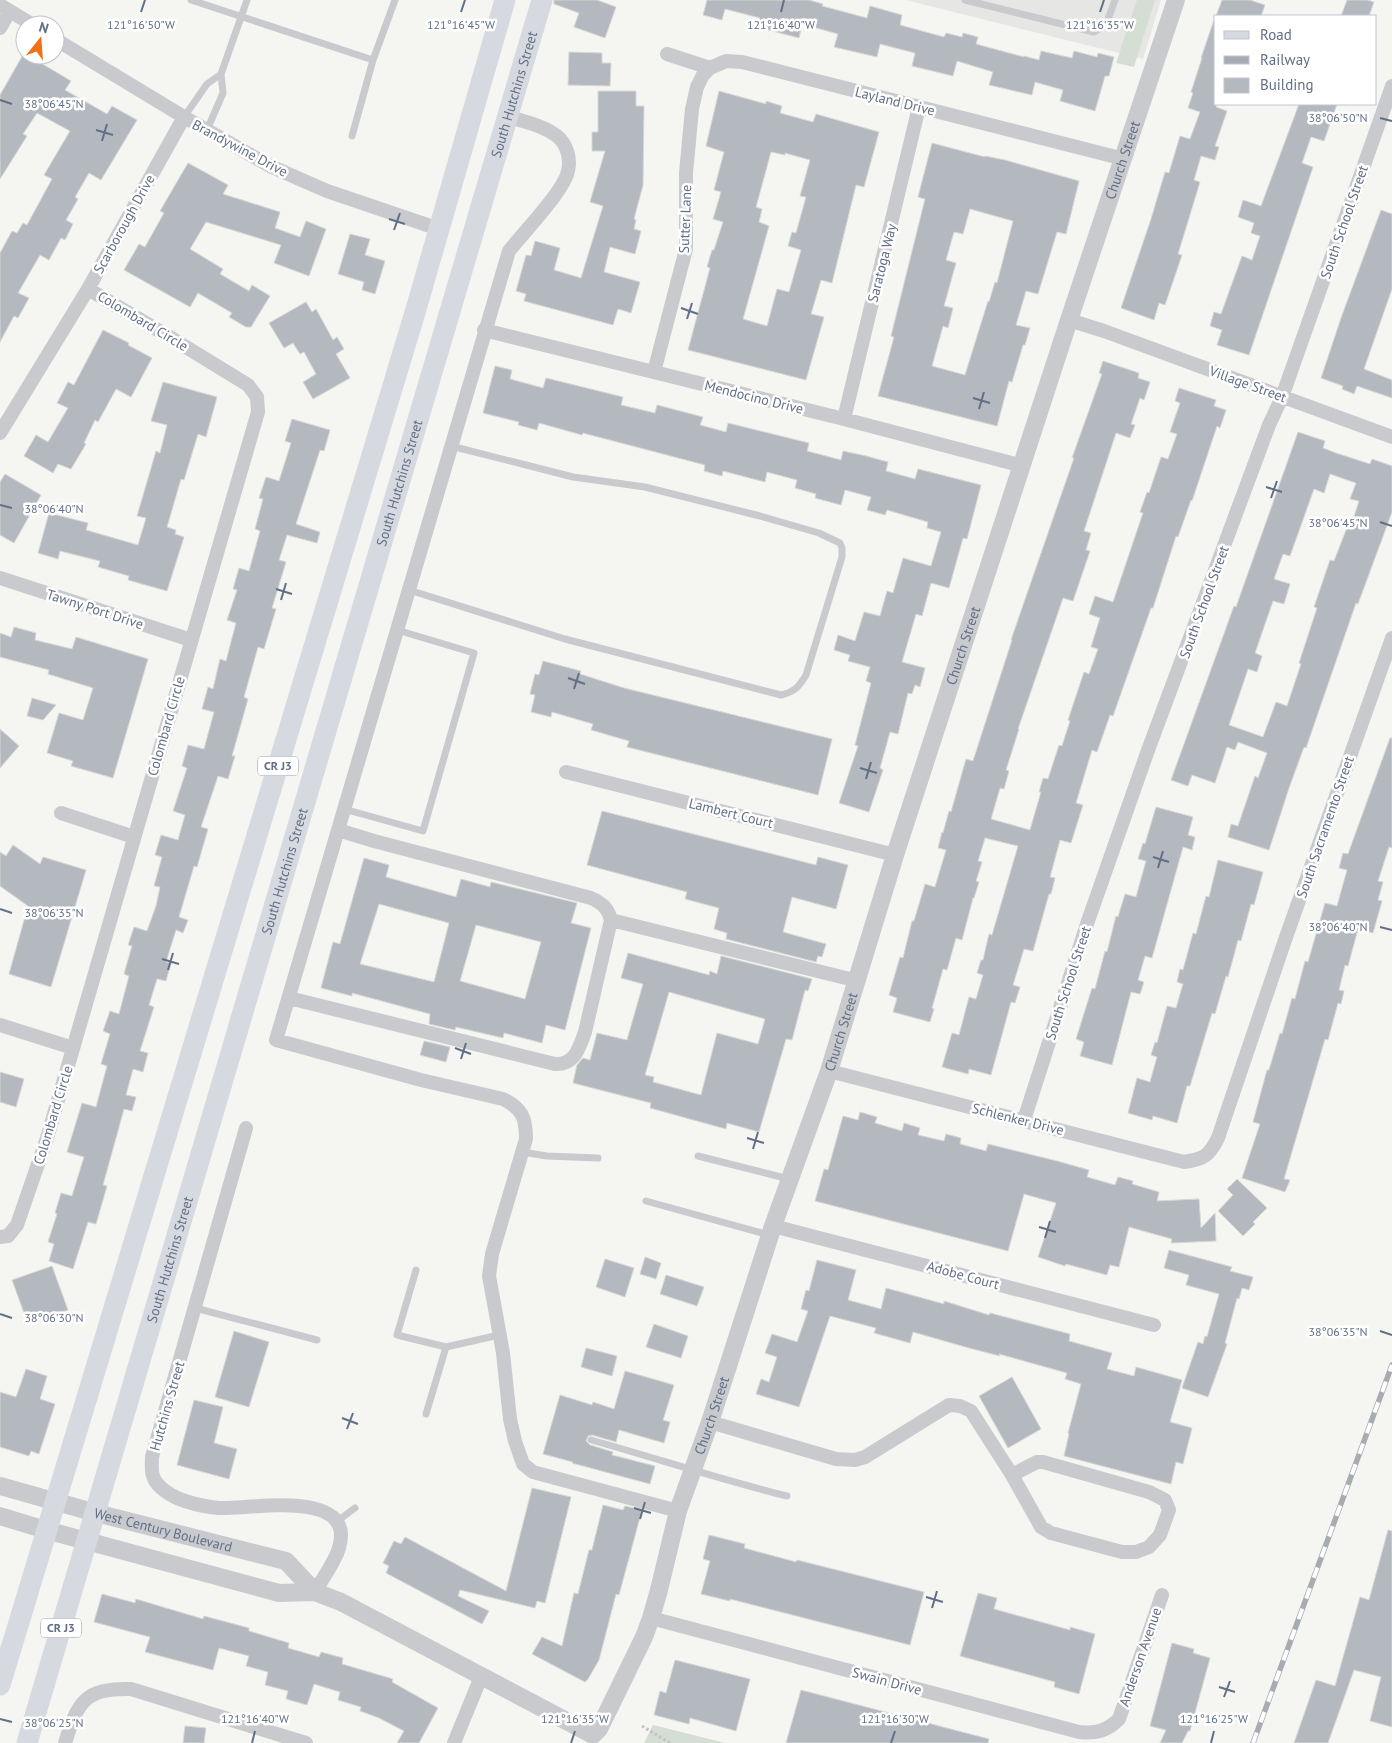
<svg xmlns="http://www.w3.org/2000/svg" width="1392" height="1743" viewBox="0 0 1392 1743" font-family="'PT Sans',sans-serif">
<rect width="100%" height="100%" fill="#f5f6f2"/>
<path fill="#e6e6e5" d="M906 0H1161L1143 59Z"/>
<path fill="#d5ded2" d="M1137 0H1155L1134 67 1116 63Z
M653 1725 725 1743H644Z"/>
<path fill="#b4b9c0" stroke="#d7d7d4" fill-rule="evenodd" d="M554 0H597L616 7 605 38 574 27 579 13 554 4Z
M707 0H809L823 4 822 6 867 18 870 6 902 15 900 25 944 37 946 33 962 37 963 33 978 37 976 44 1024 57V56L1039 60 1041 51 1072 58 1074 51 1097 57 1098 53 1114 57 1109 76H1105L1095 111 1060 101 1063 90 1035 82 1032 95 989 85 993 72 957 61 953 76 912 66 915 53 880 44 877 57 834 47 838 34 802 24 799 38 757 27 760 18 725 9 722 20 703 15Z
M1222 0H1250L1265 5 1261 16H1216Z
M1347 0H1367L1374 2 1369 16H1341Z
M1214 20H1216V107L1227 111 1215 146 1219 147 1215 160 1201 156 1194 180 1200 182 1178 254 1182 255 1165 305 1159 303 1154 320 1121 308 1151 219 1165 172 1169 173 1180 136 1190 139 1200 112 1188 108 1193 93 1191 92 1202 58H1201Z
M569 52 602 53V63H611L610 86 568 85Z
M24 53 71 81 65 90 107 114 112 106 137 120 101 180 89 173 75 197 78 199 66 220 73 224 65 240 61 238 49 260 40 255 18 293 29 298 18 318 14 316 0 342V253L12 231 17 233 23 223 27 225 52 179 44 175 70 131 37 113 23 134 27 136 0 179V95Z
M598 91H636V106H644L643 185 634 219 636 220 634 229 641 231 635 254 610 247 604 272 640 282 631 313 618 309 613 325 524 301 526 294 516 291 526 255 531 256 535 241 560 248 554 270 581 278 603 206 590 202 605 151H592V132H598Z
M719 91 766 104V101L782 106 780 113 813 122 816 114 879 132 864 187 856 185 832 283 821 280 811 314 824 317 806 380 688 350 710 268 707 267 712 250H714L723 222 713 219 721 192 714 190 724 152 706 146ZM771 152 785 155V153L810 160 800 196 806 197 796 233 792 232 788 246 801 250 789 292 777 289 767 326 743 319 769 226 759 222 762 209 756 207Z
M1299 104H1337L1324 141 1311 137 1302 163 1313 167 1249 355 1217 345 1222 330 1210 326 1214 312 1221 314 1242 256 1252 260 1260 236 1251 233 1254 223 1238 217 1243 200 1261 206Z
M932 143 985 157V156L1005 160 1079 181 1066 234 1057 232 1038 294 1026 291 1016 325 1030 328 1025 345H1023L1012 382 1009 381 997 426 878 396 894 337 891 336 925 199 918 197ZM970 209 1013 221 997 283 995 282 989 302 988 301 965 375 932 366 943 326 948 328 953 308 944 306 956 263 946 260 954 232 963 234Z
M188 163 228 185 223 194 280 212 275 228 300 237 306 221 326 229 309 276 274 263 281 245 206 222 190 249 223 269 220 274 249 291 252 285 270 296 251 327H246L229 317 232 313 198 293 190 307 124 270 139 244 145 247 164 213 160 211Z
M1381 210 1392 214V289L1364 369 1392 380V398L1357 386 1354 394 1342 389 1343 386 1321 378 1341 318Z
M350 234 370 239 365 255 385 261 375 294 362 290 364 282 338 274Z
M306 302 312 312 316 309 333 340 337 337 344 349 336 354 350 378 313 399 303 382 316 374 304 352 300 354 293 343 284 348 269 323Z
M103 330 129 343 128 345 152 358 131 397 116 389 98 422 95 420 84 443 86 444 71 469 58 464 53 473 24 456 36 435 48 442 68 408 57 403 68 382 74 385Z
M1103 361 1139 373 1138 378 1150 382 1144 400 1140 398 1131 424 1135 425 1130 438 1116 433 1084 531 1091 533 1086 550 1090 551 1073 601 1063 598 1018 729H1019L1006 770 1009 771 1004 789 1000 788 991 819 1030 830 1041 792H1039L1043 778 1048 779 1059 745 1062 746 1070 721 1068 720 1084 672 1089 674 1098 649 1091 647 1100 618 1089 614 1095 596 1113 602 1143 513 1140 512 1147 492 1149 493 1161 457 1168 459 1177 434 1170 432 1180 403 1175 401 1179 388 1216 400 1214 406 1226 410 1220 428 1217 426 1192 501 1191 500 1178 537 1176 536 1153 608H1151L1113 716 1110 715 1097 752 1092 750 1076 803 1083 805 1071 843 1060 840 1050 877 1055 878 1051 894H1049L1033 951 1024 949 1013 985 1020 987 1015 1003 1011 1002 991 1075 969 1069 968 1074 942 1067 952 1033 959 1035 969 997 976 999 983 975 977 973 981 960H983L989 934 992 935 1018 846 985 838 978 861 982 862 976 881 979 882 974 898H973L962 940 956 938 947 970 943 969 932 1008 934 1009 930 1022 893 1012 897 998 889 995 900 957 903 958 912 921H914L925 884 935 887 946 850 938 848 942 832 943 833 949 811 951 812 966 759 973 761 1012 640H1011L1074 458H1072L1102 374 1099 373Z
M495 366 512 370 510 379 543 388 546 378 623 397 621 405 655 413 657 405 703 417 700 425 726 432 728 423 809 443 807 451 841 460 843 451 866 456 888 462 886 471 915 479 918 469 981 485 967 539 963 538 949 588 931 583 922 616 916 614 902 662 925 668 920 687 915 685 912 694 908 693 898 734 890 732 880 768 883 770 869 812 839 803 858 746 855 745 871 683 866 681 870 667 848 661 850 655 834 650 838 635 855 641 864 612 880 616 887 591 893 593 903 558 931 566 941 532 927 528 928 522 887 510 885 515 867 510 871 497 845 490 841 505 815 498 816 494 795 488 797 480 767 472 765 482 723 471 722 476 704 471 705 465 583 433 582 435 539 423 537 430 518 425 519 422 483 413Z
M163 382 217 397 206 437 198 434 184 480 181 479 167 527 176 530 175 534 184 537 167 591 128 580 129 576 98 567 100 561 60 551 58 559 38 553 49 513 88 523 86 530 138 545 146 518 137 516 156 451 160 453 167 425 151 421Z
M292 419 330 430 324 451 320 450 296 524 320 532 317 543 287 535 279 560 286 562 272 608 276 609 264 649 258 647 244 697 248 699 232 756H235L228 779 218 776 201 827 208 829 197 867 194 866 179 917 188 920 183 933 176 930 166 962 171 963 166 981 157 979 149 1005 154 1007 140 1051 148 1053 143 1072 133 1069 126 1095 136 1097 132 1111 124 1109 103 1185 107 1186 96 1224 88 1222 73 1269 49 1261 54 1244 48 1242 57 1214 55 1213 61 1193 72 1196 84 1157 67 1152 82 1103 96 1107 107 1066 101 1064 110 1034 103 1031 110 1011 119 1014 129 976 124 974 132 946 128 945 134 927 147 931 156 906 160 887 154 886 162 857 155 855 161 835 178 840 185 815 173 811 187 768 182 766 188 745 204 749 214 712 202 709 208 687 213 689 220 659 226 661 236 623 227 620 237 590 233 589 239 568 249 571 260 531 255 529 263 499 259 498 266 477 279 481 291 443 285 441Z
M1298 432 1325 441 1323 448 1336 453 1370 464 1372 459 1392 466V512L1358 604 1356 603 1306 748 1304 747 1289 788 1269 850 1228 837 1231 824 1238 826 1255 776 1258 778 1267 753 1238 742 1235 750 1227 747 1215 783 1192 775 1188 786 1171 780 1234 606 1236 607ZM1330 474 1356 483 1350 499 1359 501 1351 526 1348 525 1334 561 1330 560 1314 607 1317 608 1299 663 1301 664 1287 706 1276 702 1263 737 1229 725 1248 669 1257 672 1262 656 1255 653 1273 601 1284 604 1290 584 1274 579 1283 554 1290 556 1314 489 1324 493Z
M5 474 41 495 14 543 0 535V482Z
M14 627 36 633 35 640 72 649 76 637 148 659 113 778 71 766 73 761 47 753 59 713 83 720 93 688 48 674 49 670 0 657V633L11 637Z
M543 661 581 671 580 674 624 688 832 739 818 795 627 747 629 741 591 730 593 724 552 712 551 717 531 712 535 695 530 694 535 674 539 675Z
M32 698 56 705 43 720 27 716Z
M0 729 19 746 0 768Z
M1390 738H1392V848L1389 847 1378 881 1383 882 1378 900 1382 901 1373 933 1358 929 1348 966 1345 965 1339 990 1344 991 1341 1004 1338 1003 1328 1040 1325 1039 1284 1179 1290 1180 1285 1192 1242 1178 1260 1124 1253 1122 1267 1070H1269L1280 1033 1282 1034 1292 998 1295 999 1305 961 1308 962 1325 903 1337 906 1347 870 1339 868 1343 853 1348 854Z
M1156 807 1193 817 1188 835 1195 837 1192 850 1183 847 1152 958 1145 956 1138 980 1144 982 1140 994 1131 992 1112 1065 1080 1056 1084 1042 1076 1039 1092 988 1095 989 1105 951 1107 952 1116 916 1118 917 1125 894 1136 897 1146 861 1138 859 1143 843 1145 844Z
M602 811 816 865 818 857 848 865 836 909 792 897 783 932 826 944 822 957 818 956 816 962 726 939 727 933 714 929 719 908 685 899 687 892 587 865Z
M13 845 40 864 43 857 86 870 51 987 9 974 28 906 0 886V852L6 856Z
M364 858 389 865 386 877 456 897 461 879 490 887 491 882 577 903 571 923 591 928 565 1030 546 1025 542 1043 504 1033 503 1038 456 1027 455 1030 429 1024 430 1014 352 993V996L321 988 333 942 340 944ZM379 904 449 923 434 982 360 964ZM476 925 541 942 525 999 460 981Z
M1218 860 1263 872 1254 905 1251 904 1241 941 1238 940 1228 977 1226 976 1215 1014 1212 1013 1190 1086H1187L1177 1123 1153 1116 1152 1120 1128 1113 1137 1078 1150 1082 1157 1057 1151 1055 1155 1042 1157 1043 1167 1006 1176 1008 1183 984 1177 982 1180 969 1183 970 1193 933 1196 934 1206 896 1209 897Z
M628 953 709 975 710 971 717 974 721 956 812 979 808 991 805 990 792 1040 786 1039 759 1132 727 1123 726 1129 650 1108 651 1103 573 1083 577 1065 583 1058 590 1060 597 1033 627 1040 643 984 621 978ZM669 992 765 1019 758 1044 717 1033 701 1095 653 1082 654 1077 645 1075Z
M424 1041 450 1047 446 1062 420 1055Z
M0 1072 24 1079 16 1107 0 1102Z
M860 1112 877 1117 875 1123 902 1131 904 1123 920 1128 918 1135 944 1141 946 1134 961 1138 960 1144 986 1151 988 1144 1057 1161 1089 1170 1087 1177 1115 1185 1118 1177 1133 1181 1132 1184 1159 1192 1157 1201 1199 1199 1201 1228 1215 1213 1216 1241 1171 1243 1172 1239 1129 1227 1119 1267 1110 1265 1107 1275 1066 1264 1065 1266 1038 1257 1056 1203 1024 1194 1008 1251 815 1201 824 1169 828 1170 843 1116 858 1120Z
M1237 1179 1267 1208 1253 1222 1255 1224 1243 1236 1218 1211 1233 1195 1227 1189Z
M1169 1250 1232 1267 1230 1271 1253 1277 1249 1290 1242 1288 1239 1299 1237 1298 1225 1343 1227 1344 1208 1397 1182 1388 1198 1342 1203 1344 1205 1336 1207 1337 1219 1294 1186 1285 1189 1275 1164 1268Z
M645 1257 661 1263 656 1279 640 1274Z
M605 1259 634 1268 625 1297 596 1287Z
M817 1260 856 1270 848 1300 881 1309 886 1288 944 1304V1301L989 1315 990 1313 1070 1334 1069 1341 1112 1353 1107 1369 1134 1376 1136 1367 1182 1380 1170 1422 1192 1428 1183 1464 1176 1462 1171 1484 1064 1456 1069 1434 1068 1433 1081 1384 1065 1379 1067 1373 999 1354 1000 1356 969 1348 913 1332 910 1343 874 1333 876 1328 830 1316 799 1407 756 1394 761 1379 769 1382 777 1357 765 1353 772 1334 797 1342 808 1311 801 1309 806 1290 809 1291Z
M52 1266 68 1310 41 1320 40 1316 27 1321 12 1280Z
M666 1275 704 1287 697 1306 660 1294Z
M654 1324 688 1336 681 1358 646 1347Z
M234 1331 269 1342 249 1407 215 1397Z
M586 1348 617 1356 612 1376 581 1367Z
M26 1369 47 1376 40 1399 55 1404 39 1454 31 1451 29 1456 0 1447V1392L16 1397Z
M625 1371 674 1385 663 1420 670 1422 664 1443 619 1430 616 1442 592 1435 588 1436 586 1441 590 1445 613 1452 612 1455 655 1466 650 1484 572 1463 573 1462 543 1454 560 1395 592 1405 593 1402 614 1409Z
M1012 1377 1041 1429 1008 1448 979 1396Z
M194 1400 223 1407 214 1443 237 1449 229 1479 177 1465Z
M532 1488 571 1497 545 1603 537 1601 535 1608 460 1590 458 1596 489 1611 482 1624 386 1573 389 1566 383 1563 394 1541 401 1544 405 1537 506 1591Z
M603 1505 623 1510 625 1506 642 1510 619 1595 616 1594 599 1660 588 1679 585 1682 532 1654 542 1637 562 1646 574 1593 578 1594 589 1550H592Z
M1388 1530 1392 1531V1727L1370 1721 1381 1677 1354 1670 1328 1743H1294L1316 1680 1335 1686 1360 1597 1369 1600Z
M709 1535 745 1544 744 1548 796 1562 797 1560 924 1592 910 1645 730 1599V1601L701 1594 710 1561 703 1559Z
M978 1593 997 1598 994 1609 1070 1630V1627L1095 1634 1079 1694 1054 1687 1055 1682 960 1656Z
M102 1594 135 1603 136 1599 203 1619 204 1616 249 1628V1631L289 1643 288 1648 319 1657 321 1652 343 1658 342 1664 393 1679 392 1682 438 1708 419 1743H397L404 1731 379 1718 360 1711 361 1707 338 1700 340 1692 314 1684 307 1705 286 1699 288 1691 265 1685 268 1672 246 1666 249 1656 219 1648 213 1670 145 1652 150 1637 94 1622Z
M1172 1643 1194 1649 1193 1653 1210 1658 1190 1731H1188L1182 1743H1160L1166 1730 1150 1726Z
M675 1660 750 1679 736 1731 690 1718 689 1724 654 1715 660 1691 666 1693Z
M801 1690 989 1739 988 1743H786Z
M185 1726 206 1728 204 1743H183Z"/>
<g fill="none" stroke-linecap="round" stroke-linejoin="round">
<path stroke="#c0c2c4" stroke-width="3" stroke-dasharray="2.5 2.5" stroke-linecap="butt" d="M642 1726 670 1743"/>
<path stroke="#c8cace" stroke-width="7" d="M191 0 373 60
M965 0 1094 32 1106 25 1115 0
M184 117 207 84 221 74
M207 130 223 93 221 74 247 0
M352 136 373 60 395 0
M409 590 565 639 781 695C794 692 799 687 806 675L842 557V548L840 543 819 533 760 516 645 487 573 477 451 446
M344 809 423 831 474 653 397 630
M522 1152 547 1156 598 1158
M698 1156 789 1179
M646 1201 769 1235
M416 1270 397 1335 446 1347 499 1335
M195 1308 317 1340
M426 1414 446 1347
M591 1440C656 1458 721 1480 787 1496
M336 1522 355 1508"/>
<path stroke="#c8cace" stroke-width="14" d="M0 5 33 25
M0 28 10 11
M55 39 184 117 270 166 327 191 439 229
M667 54 710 68 726 61 742 62 1124 159
M507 116C524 122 543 125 557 136 567 144 571 159 568 171 564 191 523 233 509 251L276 1040 421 1080 503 1099C522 1108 526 1118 526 1139L492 1254 489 1276 503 1353 510 1419 515 1441 523 1464 533 1472 678 1511
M1069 320 1104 331 1392 437
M484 330 844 419 1023 466
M654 372 686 249V173L692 109 697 87 703 75 710 68
M844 419 919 107
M0 433 88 289 184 117
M0 578 191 640
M566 772 895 855
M61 813 134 837
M338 830 374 841 591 898C602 903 608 908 611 920
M611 920 858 981
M289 998 555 1064C575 1065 579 1048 585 1032L611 920
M0 1025 73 1048
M829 1071 1184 1162C1204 1159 1209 1156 1218 1138L1285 940 1392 638
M1024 1120 1088 921 1147 753 1269 425 1282 397 1392 86
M246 1128 152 1457C152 1463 151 1471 153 1476 155 1483 160 1487 165 1491 180 1502 200 1506 219 1508 248 1510 357 1487 339 1548 335 1562 322 1579 315 1592
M773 1226 1154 1325
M0 1237 8 1236 17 1225 47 1138 258 412 257 397 248 385 168 336 88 289
M710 1422 836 1459 855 1460 865 1457 949 1405 960 1406 971 1411 1012 1475
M1037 1462H1043L1149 1492 1165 1500 1169 1510 1160 1535 1149 1547 1136 1552H1122L1051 1533 1041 1527 1012 1475Z
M651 1618 1079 1732C1096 1734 1107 1731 1119 1719L1162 1595
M65 1743C78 1702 84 1688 131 1689L306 1743
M454 1743 481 1677"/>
<g stroke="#c8cace" stroke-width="18">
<path id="s1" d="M0 1486 96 1513 286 1561 315 1592"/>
<path id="s2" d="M0 1516 46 1530 279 1593 315 1592 341 1602 593 1735 599 1729 644 1637 651 1618 659 1590 678 1511 710 1422 773 1226 829 1071 895 855 1069 320 1176 0"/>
</g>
<g stroke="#d6d9df" stroke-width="21">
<path d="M0 1685 414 316 505 0"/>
<path id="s3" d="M27 1743 542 0"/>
</g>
<g stroke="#a7abb2" stroke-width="5.5">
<path id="rail" d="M1253 1743 1392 1365"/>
</g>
<use href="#rail" stroke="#fff" stroke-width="4" stroke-dasharray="11" stroke-linecap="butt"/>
</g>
<path fill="none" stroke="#626f86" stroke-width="2" d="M141 12 145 0M461 12 465 0M781 12 784 0M1100 12 1104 0M0 100 12 104M1380 118 1392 121M96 130 113 135M102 141 107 124M389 219 405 224M394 230 400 213M681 308 698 314M687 319 692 303M973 398 990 403M979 409 984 392M1266 487 1282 492M1271 498 1277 481M0 505 12 508M1380 522 1392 526M276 589 292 594M281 600 286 583M568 678 585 684M574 689 579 673M860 768 877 773M866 779 871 762M1153 857 1169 862M1158 868 1163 851M0 909 12 913M1380 927 1392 930M162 959 179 964M168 970 173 953M455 1048 471 1054M461 1059 466 1043M747 1138 764 1143M753 1149 758 1132M1039 1227 1056 1232M1045 1238 1050 1221M0 1314 12 1318M1380 1331 1392 1335M342 1418 358 1424M347 1429 353 1413M634 1508 651 1513M640 1519 645 1502M926 1597 943 1602M932 1608 937 1591M1219 1687 1235 1692M1224 1697 1230 1681M0 1719 12 1722M252 1743 255 1731M571 1743 575 1731M891 1743 895 1731M1211 1743 1214 1731"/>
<g text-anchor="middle" stroke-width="5" stroke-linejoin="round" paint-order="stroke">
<g fill="#fff" stroke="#919aaa" stroke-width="1">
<rect x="258" y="756.5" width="40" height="19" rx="4"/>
<rect x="41" y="1618.5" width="40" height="19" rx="4"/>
</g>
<g font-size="12" font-weight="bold" fill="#626f86">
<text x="278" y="770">CR J3</text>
<text x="61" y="1632">CR J3</text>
</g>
<g font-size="14" fill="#626f86" stroke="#fff">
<text dy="5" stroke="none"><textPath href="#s3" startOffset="1719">South Hutchins Street</textPath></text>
<text transform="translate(895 101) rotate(14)" y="5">Layland Drive</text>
<text transform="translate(240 148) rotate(28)" y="5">Brandywine Drive</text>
<text dy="5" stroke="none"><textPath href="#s2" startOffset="2302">Church Street</textPath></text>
<text transform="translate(685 219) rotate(-88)" y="5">Sutter Lane</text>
<text transform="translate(1344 222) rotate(-71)" y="5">South School Street</text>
<text transform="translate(124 224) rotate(-61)" y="5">Scarborough Drive</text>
<text transform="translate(882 263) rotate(-76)" y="5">Saratoga Way</text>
<text transform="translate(143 321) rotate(31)" y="5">Colombard Circle</text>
<text transform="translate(1248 384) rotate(20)" y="5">Village Street</text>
<text transform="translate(754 397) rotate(14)" y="5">Mendocino Drive</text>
<text dy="5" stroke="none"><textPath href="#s3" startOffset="1314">South Hutchins Street</textPath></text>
<text transform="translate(1204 602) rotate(-70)" y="5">South School Street</text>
<text transform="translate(95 609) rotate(18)" y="5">Tawny Port Drive</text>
<text dy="5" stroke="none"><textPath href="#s2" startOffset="1791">Church Street</textPath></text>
<text transform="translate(166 726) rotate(-74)" y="5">Colombard Circle</text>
<text transform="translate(731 813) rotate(14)" y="5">Lambert Court</text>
<text transform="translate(1325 827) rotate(-71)" y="5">South Sacramento Street</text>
<text dy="5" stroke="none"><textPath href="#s3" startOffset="909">South Hutchins Street</textPath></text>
<text transform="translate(1068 983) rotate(-72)" y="5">South School Street</text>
<text dy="5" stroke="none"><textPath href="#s2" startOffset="1386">Church Street</textPath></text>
<text transform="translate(53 1115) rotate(-73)" y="5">Colombard Circle</text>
<text transform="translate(1018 1119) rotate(14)" y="5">Schlenker Drive</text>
<text dy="5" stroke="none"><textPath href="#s3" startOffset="504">South Hutchins Street</textPath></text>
<text transform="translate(963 1275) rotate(15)" y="5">Adobe Court</text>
<text transform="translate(167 1406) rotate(-74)" y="5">Hutchins Street</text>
<text dy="5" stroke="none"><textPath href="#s2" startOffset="981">Church Street</textPath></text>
<text dy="5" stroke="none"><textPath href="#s1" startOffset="169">West Century Boulevard</textPath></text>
<text transform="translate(1140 1657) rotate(-71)" y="5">Anderson Avenue</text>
<text transform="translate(887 1681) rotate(15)" y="5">Swain Drive</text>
</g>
</g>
<g font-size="12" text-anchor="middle" fill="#626f86" stroke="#fff" stroke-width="5" stroke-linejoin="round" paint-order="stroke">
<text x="141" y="29">121°16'50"W</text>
<text x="461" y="29">121°16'45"W</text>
<text x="781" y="29">121°16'40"W</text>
<text x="1100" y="29">121°16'35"W</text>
<text x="54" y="108">38°06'45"N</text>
<text x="1338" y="122">38°06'50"N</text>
<text x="54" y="513">38°06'40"N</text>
<text x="1338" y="527">38°06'45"N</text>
<text x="54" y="917">38°06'35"N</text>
<text x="1338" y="931">38°06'40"N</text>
<text x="54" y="1322">38°06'30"N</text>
<text x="1338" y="1336">38°06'35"N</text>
<text x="255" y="1723">121°16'40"W</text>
<text x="575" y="1723">121°16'35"W</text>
<text x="895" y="1723">121°16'30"W</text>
<text x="1214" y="1723">121°16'25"W</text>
<text x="54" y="1727">38°06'25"N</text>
</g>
<rect x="1214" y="15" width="162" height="90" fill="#ffffff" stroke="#c0c5cf"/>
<rect x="1224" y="31" width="25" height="8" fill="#d6d9df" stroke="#c0c5cf"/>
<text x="1260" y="40" font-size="15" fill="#626f86">Road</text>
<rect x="1224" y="56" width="25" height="8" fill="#a7abb2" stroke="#c0c5cf"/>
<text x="1260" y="65" font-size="15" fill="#626f86">Railway</text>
<rect x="1224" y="78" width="25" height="15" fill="#b4b9c0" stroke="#c0c5cf"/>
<text x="1260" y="90" font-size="15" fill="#626f86">Building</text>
<g transform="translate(40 40) rotate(17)"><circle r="24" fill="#ffffff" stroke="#c0c5cf"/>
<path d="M0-4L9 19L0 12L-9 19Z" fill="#f37114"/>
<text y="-8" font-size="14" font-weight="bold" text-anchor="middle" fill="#626f86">N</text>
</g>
</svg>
